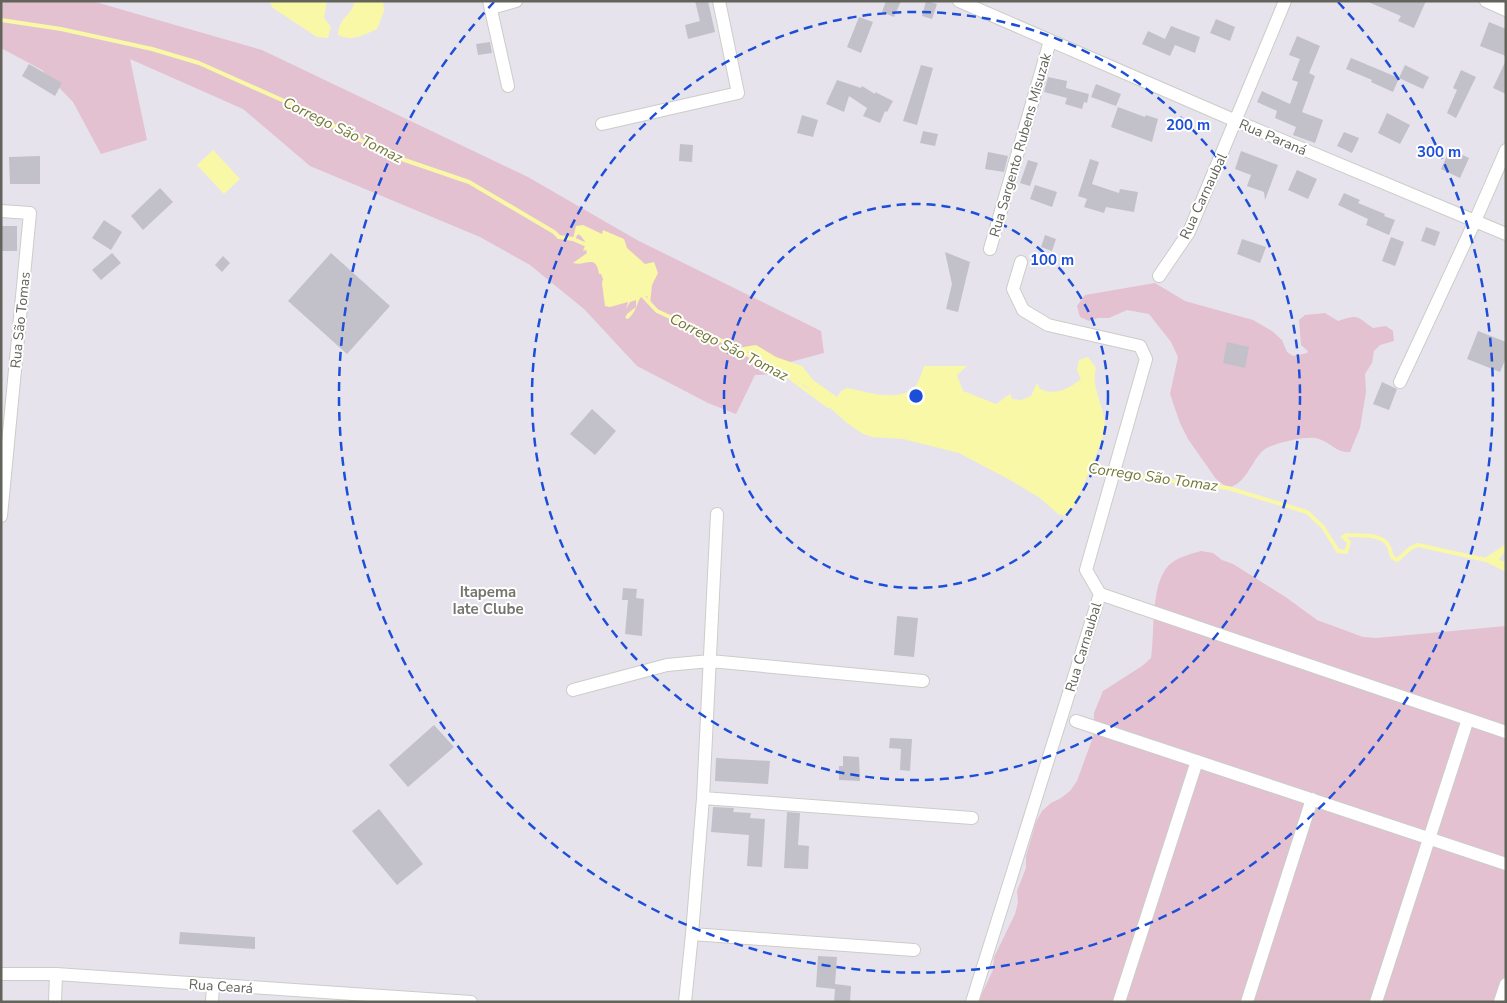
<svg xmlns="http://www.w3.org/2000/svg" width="1507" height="1003" viewBox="0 0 1507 1003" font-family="'Nunito Sans',sans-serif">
<rect width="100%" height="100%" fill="#e6e3ed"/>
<path fill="#e3c1d0" d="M1 1H92L262 50 528 177 637 240 821 331 824 353 790 362 779 374 755 375 736 414 708 403 637 366 584 309 530 265 480 237 310 166 243 109 130 59 147 140 101 154 73 102 42 70 1 48Z
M1155 283 1185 301 1253 320 1272 331 1282 340 1287 352 1293 356 1307 353 1308 351 1301 345 1299 320 1305 315 1325 313 1338 321C1359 314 1356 316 1373 328L1386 326 1393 331 1394 341 1380 345 1374 351 1372 363 1365 374 1366 392 1360 428 1350 452C1336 453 1332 443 1319 439 1308 435 1282 442 1271 446 1252 452 1251 482 1228 488L1216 479 1188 439 1180 423 1170 394 1178 357 1171 342 1149 314 1127 310 1109 318H1098L1089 321 1080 317 1077 306 1085 295Z
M1201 551 1213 553 1222 560 1233 564 1287 598 1317 620 1363 637 1376 638 1506 626V1002H978L993 970 994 957 999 947 1015 914 1018 903 1017 891 1026 868V856L1036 822 1042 811 1051 803 1061 798 1070 791 1077 781 1093 737 1094 713 1103 691 1142 666 1151 658C1155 633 1150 584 1169 565 1178 557 1190 554 1201 551Z"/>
<path fill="#f9f8a7" d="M269 1H327L324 18 331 27 328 38 317 37 273 8Z
M355 1H383L384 11 377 29C363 35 353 42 338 35 339 17 351 17 355 1Z
M213 150 240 179 224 194 197 165Z
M583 225 602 234 603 230 624 239 627 248 645 264 654 262 658 273 652 285 650 304 647 296H642C636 302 638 310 628 319L625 318 627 314 636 307V300L630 302 626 309 628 302 610 307 605 306 602 283 603 279 601 274H599C596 253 585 267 573 263L587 253 586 250 583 251 586 243 581 236 578 234 575 239H573L576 226Z
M756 345 776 357 802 366 813 380 837 397 841 391 847 388C867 392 903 404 917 384 920 379 922 371 924 366H967L957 375 963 391 996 404 1010 394 1012 399 1021 400 1031 396 1037 383 1040 389C1055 396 1069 389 1081 379L1077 370 1079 360 1088 357 1096 368C1090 388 1106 408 1105 429 1104 438 1077 503 1071 511 1069 514 1068 514 1065 516L1058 514 1040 498 1012 481 959 453 903 439 873 437 863 434 847 423 807 387 782 371 753 354 737 348Z
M1506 544V550L1499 560 1506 562V572L1482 560Z"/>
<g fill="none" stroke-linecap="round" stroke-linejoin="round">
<path stroke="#f9f8a7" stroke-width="4" d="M1 20 61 29 152 49 199 63 302 109 387 154 469 182 554 232 559 237 573 239 589 246
M641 294 657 311 737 348 779 374 789 377 828 406
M1087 468 1109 473 1228 488 1307 512 1323 527 1338 551 1346 552 1349 542 1343 537 1347 535C1359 536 1381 533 1388 545 1390 548 1391 553 1392 557L1397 560C1405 554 1409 547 1418 545L1486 560"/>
</g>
<path fill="#c2c0c8" d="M695 1H708L715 32 688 39 685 25 700 21Z
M886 1H901L894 17 882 12Z
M926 1 937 4 932 19 922 16Z
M1366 1H1426L1414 28 1398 21 1401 16Z
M859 17 873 22 861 53 847 47Z
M1216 19 1235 27 1230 41 1210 33Z
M1489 22 1506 29V56L1480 46Z
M1171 26 1200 37 1195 53 1175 45 1170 56 1142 44 1148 31 1165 39Z
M1297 36 1320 46 1309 73 1315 76 1302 112 1323 120 1315 143 1293 135 1296 127 1275 118 1277 111 1257 102 1262 91 1290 104 1298 82 1292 80 1300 59 1289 55Z
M490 42 492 53 478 55 476 44Z
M1351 58 1399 78 1393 92 1371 82 1372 80 1346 69Z
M1506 60V94L1493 88Z
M29 64 62 83 55 96 22 76Z
M921 65 933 68 917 125 903 121Z
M1405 65 1429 77 1423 89 1399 78Z
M1461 70 1476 77 1456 118 1447 113 1457 90 1453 88Z
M1048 77 1067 81 1066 88 1089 94 1087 103 1084 102 1082 109 1065 104 1067 98 1044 92Z
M837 80 861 88 862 86 875 94V92L893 101 887 112 885 111 880 123 863 116 867 108 849 96 844 112 826 104Z
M1096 84 1121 94 1116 106 1091 97Z
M1118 107 1145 117 1146 115 1158 119 1152 142 1111 127Z
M1387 113 1410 125 1400 144 1378 133Z
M802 115 818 120 813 137 797 133Z
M923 131 938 134 935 146 920 143Z
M1344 132 1359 138 1352 153 1337 146Z
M680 144 693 145 692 162 679 161Z
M1450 149 1469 158 1460 178 1441 169Z
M1241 151 1278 165 1265 200 1264 192 1247 186 1251 175 1235 169Z
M988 152 1008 156 1004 172 985 169Z
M40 156V184H10L9 157Z
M1090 159 1099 162 1092 184 1119 193 1120 189 1138 192 1134 212 1106 207 1104 213 1084 207 1087 199 1078 196Z
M1028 160 1038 163 1030 186 1020 183Z
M1297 170 1317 179 1308 199 1288 190Z
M1035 185 1057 192 1052 207 1030 199Z
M160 188 173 202 143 230 131 216Z
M1344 193 1360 200 1358 203 1385 214 1384 216 1395 220 1389 235 1366 225 1368 219 1338 205Z
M104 220 122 232 111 250 92 238Z
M2 226H17V251H2Z
M1426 227 1440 232 1435 246 1421 241Z
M1045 235 1056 239 1052 251 1041 247Z
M1391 237 1404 242 1395 266 1382 261Z
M1242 239 1266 247 1260 263 1237 254Z
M945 252 970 262 958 312 946 309 952 284Z
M112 253 121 263 101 280 92 270Z
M331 253 390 306 347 354 288 301Z
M223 256 230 263 222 272 215 265Z
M1478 331 1506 342V358L1500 372 1467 359Z
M1227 342 1249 347 1245 368 1223 363Z
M1382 382 1397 389 1389 410 1373 404Z
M592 409 616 431 595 455 570 434Z
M623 588 637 589 636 598 644 599 642 636 625 634 628 600H622Z
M897 616 918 618 914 657 894 655Z
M434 725 454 747 408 787 389 765Z
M890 738 912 739 910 771 900 770 901 749 889 748Z
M843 756 859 757 860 781 839 780V766H843Z
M716 758 770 761 768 784 715 781Z
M713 807 734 808 733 812 751 813 750 818 765 819 762 867 747 866 749 835 711 832Z
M379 809 423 864 397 885 352 831Z
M787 812 800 813 798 845 809 846 808 869 784 868Z
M180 932 255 937V949L179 944Z
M818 956 837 957 835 984 851 986 850 1002H834L835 989 816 987Z"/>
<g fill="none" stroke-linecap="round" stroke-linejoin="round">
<g stroke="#cccdc7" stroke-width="14">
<path id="minor" d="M489 1 508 86
M959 1 1236 121 1506 234
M1486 1 1506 10
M491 8 516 1
M602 124 738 93 719 1
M1 211 30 213 1 516
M990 249 1050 41
M1159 276 1189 232 1285 1
M1400 382 1475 221 1506 150
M1100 594 1506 732
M573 690 667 665 710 661 923 681
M1076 721 1506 864
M703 798 972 818
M692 934 914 950
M1 974H56L471 1002
M55 1002 56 974
M212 1002 213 986
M685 1002 692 934 703 798 717 514
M972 1002 1100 594 1086 570 1146 359 1140 346 1048 325 1023 310 1013 289 1021 262
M1119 1002 1197 761
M1247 1002 1312 799
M1376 1002 1468 719
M1500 1002 1506 984"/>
</g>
<use href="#minor" stroke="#fff" stroke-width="12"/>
</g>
<g fill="none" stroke="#1d4ed8" stroke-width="2.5" stroke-dasharray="9 6">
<circle cx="916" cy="396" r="192"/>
<circle cx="916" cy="396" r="384"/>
<path d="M1338 2A577 577 0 1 1 494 2"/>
</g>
<g text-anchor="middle" stroke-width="4" stroke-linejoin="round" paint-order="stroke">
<g font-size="14" fill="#62635b" stroke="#fff">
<text transform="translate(1273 137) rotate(23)" y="5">Rua Paraná</text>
<text transform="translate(1020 145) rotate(-74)" y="5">Rua Sargento Rubens Misuzak</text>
<text transform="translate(1203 196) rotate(-65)" y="5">Rua Carnaubal</text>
<text transform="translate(20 320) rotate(-84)" y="5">Rua São Tomas</text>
<text transform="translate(1083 647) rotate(-73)" y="5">Rua Carnaubal</text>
<text transform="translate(221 986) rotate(4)" y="5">Rua Ceará</text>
</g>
<g font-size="15" font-style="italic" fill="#737734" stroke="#fff">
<text transform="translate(343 130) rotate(26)" y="5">Corrego São Tomaz</text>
<text transform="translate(729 347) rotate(27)" y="5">Corrego São Tomaz</text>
<text transform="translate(1153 477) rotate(8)" y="5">Corrego São Tomaz</text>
</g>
<g font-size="15" font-weight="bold" fill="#74756c" stroke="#fff">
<text x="488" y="597">Itapema<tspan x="488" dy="17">Iate Clube</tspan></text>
</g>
</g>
<circle cx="916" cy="396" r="8" fill="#1d4ed8" stroke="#fff" stroke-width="2.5"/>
<g font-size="15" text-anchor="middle" font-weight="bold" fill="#1d4ed8" stroke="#fff" stroke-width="4" stroke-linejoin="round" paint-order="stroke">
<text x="1188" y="130">200 m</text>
<text x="1439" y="157">300 m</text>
<text x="1052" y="265">100 m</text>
</g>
<rect width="1507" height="1003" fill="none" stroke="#62635b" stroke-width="5"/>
</svg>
